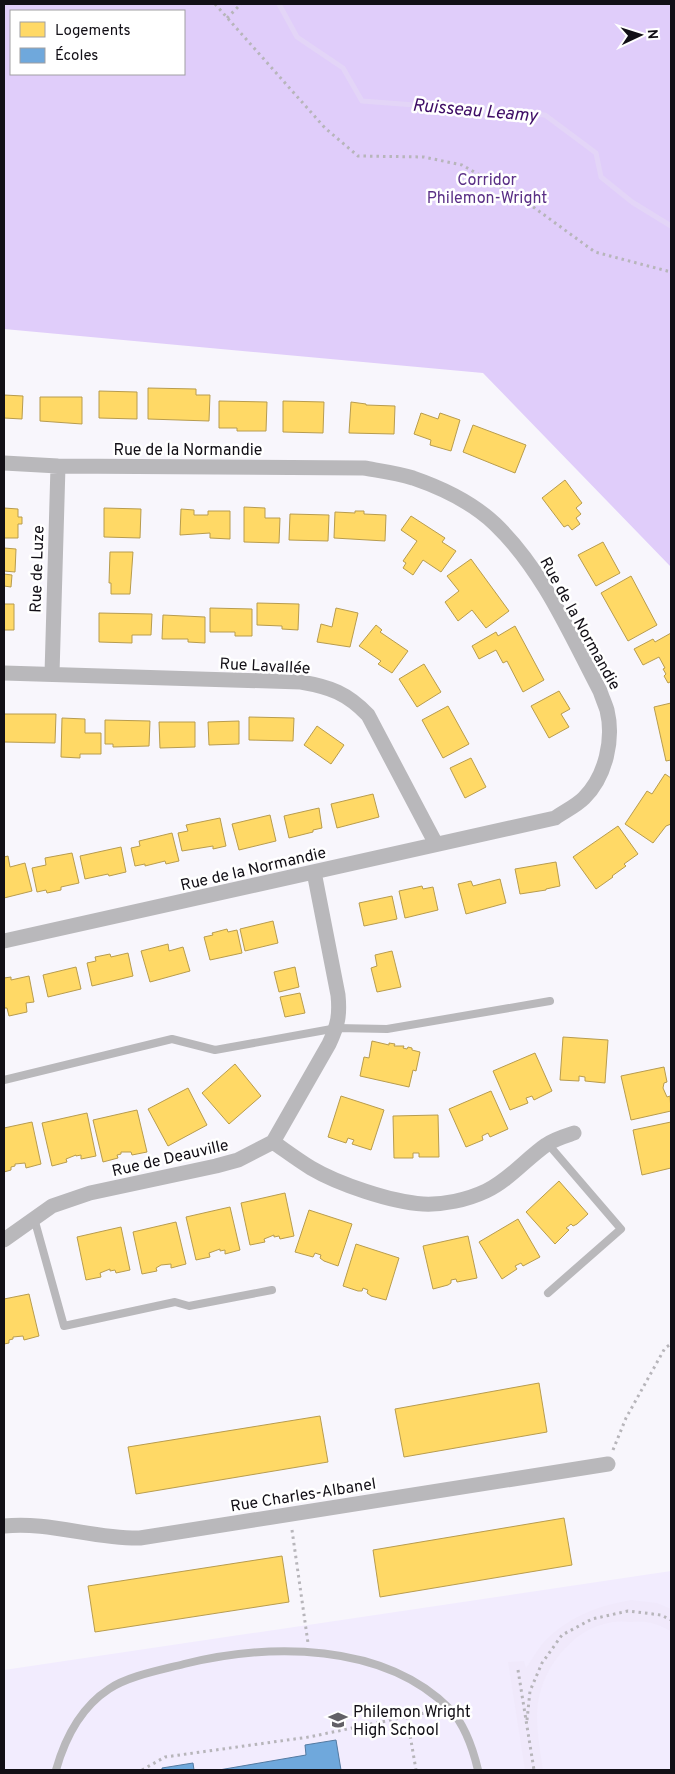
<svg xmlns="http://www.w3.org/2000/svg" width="675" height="1774" viewBox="0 0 675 1774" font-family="Overpass,sans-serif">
<rect width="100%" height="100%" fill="#f8f6fc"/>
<path fill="#f2ecfe" d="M671 1571V1770H4V1670Z"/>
<path fill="#f0e9fb" d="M631 1600 657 1603 671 1609V1631C666 1629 660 1625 654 1624 647 1621 638 1622 631 1622 622 1621 613 1621 604 1624 570 1633 544 1667 538 1702 535 1725 540 1748 543 1770H525L508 1662 524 1661 526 1668C532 1660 537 1650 544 1642 568 1617 597 1606 631 1600Z"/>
<path fill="#e0cdfa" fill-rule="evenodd" d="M4 4H671V567L483 373 4 329ZM11 11H184V74H11Z"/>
<path fill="#ffd966" stroke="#b89c4e" d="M148 388 196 389V395H210L209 421 148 419Z
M99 391 137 392V419L99 418Z
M4 395 23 396 22 419 4 418Z
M40 397H82V424L40 421Z
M219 401 267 402 266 431H237V428H219Z
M283 401 324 402 323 433 283 432Z
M351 402 366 404V405L395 406 394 434 349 433Z
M421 413 438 419 440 413 460 420 451 451 430 445 431 440 414 434Z
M473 425 526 445 515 473 463 452Z
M565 480 582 503 576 508 581 514 576 518 580 524 572 530 568 525 564 527 542 498Z
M244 507 265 508V518H280L279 543 244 542Z
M4 508 18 509V517H22V524H18V538H4Z
M104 508 141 509 140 538 104 537Z
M181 509 194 510V515H208V511H230V539L210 538V533L180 535Z
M355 511H364V514L386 515 385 541 334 538 335 512 355 513Z
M290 514 329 515 328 541 289 540Z
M411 516 445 538 442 542 456 551 441 572 423 560 413 575 403 568 406 563 403 561 417 541 401 530Z
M603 542 620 573 596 586 578 555Z
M4 548 16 549 15 572 4 571V574L12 575 11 587 4 586Z
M110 552H133L130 594H111V583H109Z
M471 559 509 611 486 628 472 610 458 621 445 602 459 591 447 576Z
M631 576 657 625 628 641 601 593Z
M257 603 299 604 298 630 282 629V626L257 625Z
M4 604H14V630H4Z
M210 608 252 609V636H235V632H210Z
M336 608 358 613 350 647 317 642 321 624 332 627Z
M99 613 152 614 151 635H132V643L99 642Z
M163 615 205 617V643L188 642V639H162Z
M376 625 382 630 380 632 408 651 392 673 378 664 381 661 359 646Z
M515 626 544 680 523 692 507 661 503 663 496 650 479 659 472 646 496 632 498 636Z
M671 633V683L670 682 668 683 664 676 666 674 663 669 665 668 659 657 643 665 634 649 653 639 655 642Z
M424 664 441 692 417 707 399 679Z
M559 691 570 709 561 714 569 727 549 738 531 706Z
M671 703V760L666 761 654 707Z
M448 706 469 744 443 758 422 720Z
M4 714H56L55 743 4 742Z
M249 717 294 718 293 741 249 740Z
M62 718 85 719V733H101V754H80V758L61 757Z
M105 720 150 721 149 746 113 747V744H105Z
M239 721V744L209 745 208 722Z
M159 722H195V747L160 748Z
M317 726 344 745 331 764 304 745Z
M471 758 486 787 465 798 450 768Z
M665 774 671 778V824L666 826 653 843 625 824 647 791 652 794Z
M373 794 379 817 337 828 331 804Z
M319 808 322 828 313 830V832L289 838 284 816Z
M270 815 276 841 239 850 232 824Z
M220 818 226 846 213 849V846L182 851 178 833 188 831 186 825Z
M618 826 638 854 624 864 626 866 612 876 613 877 596 889 573 857Z
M172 833 179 861 166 864 165 861 145 866V864L135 866 131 848 140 846 139 841Z
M121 847 126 872 109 876 108 874 85 879 80 856Z
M72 853 79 883 61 887V890L47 893 46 890 37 892 32 868 46 865 45 858Z
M8 856 10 867 25 863 32 891 4 898V857Z
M556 862 560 886 546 889V890L520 894 515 869Z
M500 879 506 903 466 914 458 884 471 881 473 886Z
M422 886 423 889 433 887 438 910 405 918 399 891Z
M392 896 397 919 364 926 359 903Z
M273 921 278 943 245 951 240 929Z
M227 929 228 932 237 930 242 953 210 960 204 937 213 935 212 933Z
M168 944 169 951 183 947 190 971 150 982 141 951Z
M392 951 401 987 377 992 371 968 377 966 375 955Z
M128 953 133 976 92 986 87 963 96 961 95 957 110 954 111 957Z
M76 967 81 989 48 997 43 975Z
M295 967 299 987 279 992 274 972Z
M29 976 34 1002 26 1003 27 1012 9 1016 7 1008H4V978L11 977V980Z
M300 993 305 1013 285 1017 280 997Z
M563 1037 608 1040 605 1083 585 1081V1077L579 1076V1081L560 1080Z
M372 1041 389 1045V1043L395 1044 394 1046H404L403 1048 407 1049 408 1047 412 1048V1050L420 1052 416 1071 413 1070 409 1087 360 1076 364 1057 369 1058Z
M535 1053 552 1091 534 1100 532 1096 526 1098 528 1103 510 1110 493 1071Z
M235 1064 261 1096 229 1124 202 1093Z
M664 1067 667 1082 664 1083 663 1088 667 1097 670 1096 671 1111 631 1120 621 1076Z
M188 1088 207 1125 168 1146 148 1109Z
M491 1091 508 1129 490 1137 488 1133 482 1136 483 1140 466 1147 449 1109Z
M341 1096 384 1110 371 1150 352 1144 354 1140 348 1138 346 1143 328 1137Z
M137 1110 147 1152 132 1155 131 1152H121V1154L117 1155 118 1158 103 1162 93 1120Z
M87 1113 96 1156 81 1159V1155L76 1156V1155L66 1159 67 1162 52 1166 42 1123Z
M438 1115 439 1157H419V1153H413V1158H394L393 1116Z
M32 1122 41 1164 26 1168 25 1163 15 1164V1166L11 1167V1170L4 1172V1128Z
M671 1122V1168L642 1175 633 1130Z
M559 1181 588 1214 577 1224 573 1226 571 1224 566 1228 569 1230 555 1244 526 1212Z
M285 1193 294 1236 280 1239 279 1236 274 1237V1235L264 1239 265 1242 250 1245 241 1203Z
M230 1207 240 1250 225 1254V1250L220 1251V1249L209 1253 210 1257 196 1260 186 1217Z
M309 1210 352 1224 338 1266 324 1261 320 1258 321 1255 315 1253 313 1257 295 1252Z
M518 1219 540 1257 523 1266 521 1263 515 1266 517 1269 502 1279 479 1242Z
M176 1222 186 1264 171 1268V1264L161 1265 156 1268 157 1271 142 1274 133 1232Z
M121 1227 130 1270 116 1273 115 1270 110 1271V1269L100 1273 101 1277 86 1280 77 1237Z
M468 1236 477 1278 457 1282 456 1279 451 1280V1283L448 1285 433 1289 423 1246Z
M356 1244 399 1258 386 1300 371 1296 367 1293 368 1290 363 1288 362 1291H358L343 1286Z
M29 1294 39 1336 24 1340 23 1336 13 1337V1339L9 1340V1343L4 1344V1299Z
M539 1383 547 1432 404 1457 395 1409Z
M320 1416 328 1462 136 1494 128 1447Z
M564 1518 572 1565 380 1597 373 1550Z
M282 1556 289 1602 95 1632 88 1586Z"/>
<path fill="#6fa8dc" stroke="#537aa1" d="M336 1740 341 1770H219L306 1755 305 1745Z
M193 1763 194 1770H162V1768Z"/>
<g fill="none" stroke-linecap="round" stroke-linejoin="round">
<path stroke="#e3d5f7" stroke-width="5" d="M279 4 297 37 343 68 362 101 545 115 596 153 601 177 632 202 671 226"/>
<path stroke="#b7b5ba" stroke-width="3" stroke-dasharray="2.5 4" stroke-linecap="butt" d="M215 4 325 128 358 156 424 157 462 165 525 201 595 252 671 272
M227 18 241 4
M613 1450 626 1418 665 1348 671 1344
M292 1530 308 1643
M518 1670 534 1770
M407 1717 416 1770
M527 1720 530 1691 542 1663 562 1635 592 1619 628 1611 661 1615 671 1620
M142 1770 165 1757 309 1737 434 1711"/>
<path stroke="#b9b8bb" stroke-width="8" d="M4 1080 172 1039 215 1050 337 1028 387 1029 550 1001
M548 1144 621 1229 548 1293
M34 1218 64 1326 175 1302 189 1306 272 1290
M56 1770C65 1738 80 1708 109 1689 128 1676 161 1670 184 1664 270 1643 383 1642 450 1709 465 1725 473 1749 478 1770"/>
<path stroke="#b9b8bb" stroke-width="15" d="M4 463 58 466 364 468C381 471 397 473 413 478 442 488 473 503 495 524 543 570 570 634 600 691 602 697 605 704 607 710 614 739 606 776 584 798 576 806 565 811 555 818L4 941
M4 673 301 682C330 687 347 693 368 715L436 844
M52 674 58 466
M273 1142C286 1151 298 1160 311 1168 338 1184 391 1202 423 1204 443 1205 467 1200 486 1191 509 1180 526 1159 546 1145 554 1139 565 1136 574 1133
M4 1240 52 1206 90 1193 216 1166 238 1160 273 1142 329 1044C338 1025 340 1015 338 995L314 872
M4 1526C48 1521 95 1539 140 1538L608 1464"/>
</g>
<defs>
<g id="school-bare" transform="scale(1.5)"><path d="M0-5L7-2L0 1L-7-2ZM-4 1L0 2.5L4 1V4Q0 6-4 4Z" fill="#626066" stroke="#fff" stroke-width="2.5" paint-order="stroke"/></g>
</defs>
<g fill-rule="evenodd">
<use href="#school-bare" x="338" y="1720"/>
</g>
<g text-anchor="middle" stroke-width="5" stroke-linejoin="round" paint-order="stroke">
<g font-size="16" fill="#5a2f86" stroke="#fff">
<text x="487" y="185">Corridor<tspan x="487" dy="18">Philemon-Wright</tspan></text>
</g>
<g font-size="16" fill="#120f16" stroke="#fff">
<text x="188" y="455">Rue de la Normandie</text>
<text transform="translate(36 569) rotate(-88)" y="6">Rue de Luze</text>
<text transform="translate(581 623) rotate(61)" y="6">Rue de la Normandie</text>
<text transform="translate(265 665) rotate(3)" y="6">Rue Lavallée</text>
<text transform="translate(253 868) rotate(-13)" y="6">Rue de la Normandie</text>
<text transform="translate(170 1157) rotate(-13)" y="6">Rue de Deauville</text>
<text transform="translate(303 1494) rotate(-9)" y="6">Rue Charles-Albanel</text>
</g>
<g font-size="16" fill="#120f16" stroke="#fff" text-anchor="start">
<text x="353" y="1717">Philemon Wright<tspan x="353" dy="18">High School</tspan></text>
</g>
<g font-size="18" font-style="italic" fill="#3e0c65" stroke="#fff">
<text transform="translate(475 110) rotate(5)" y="6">Ruisseau Leamy</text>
</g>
</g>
<rect width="675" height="1774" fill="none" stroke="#120f16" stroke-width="10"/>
<rect x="10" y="10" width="175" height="65" fill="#ffffff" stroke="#a09fa2"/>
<rect x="20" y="22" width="25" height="15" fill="#ffd966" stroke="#a09fa2"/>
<text x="55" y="35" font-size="15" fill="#120f16">Logements</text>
<rect x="20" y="48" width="25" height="15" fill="#6fa8dc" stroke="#a09fa2"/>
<text x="55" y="60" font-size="15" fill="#120f16">Écoles</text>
<g transform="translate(640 35) rotate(86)" stroke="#ffffff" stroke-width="4" paint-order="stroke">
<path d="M0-4L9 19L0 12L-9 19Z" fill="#120f16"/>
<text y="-8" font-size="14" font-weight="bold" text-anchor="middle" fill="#120f16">N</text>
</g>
</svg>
